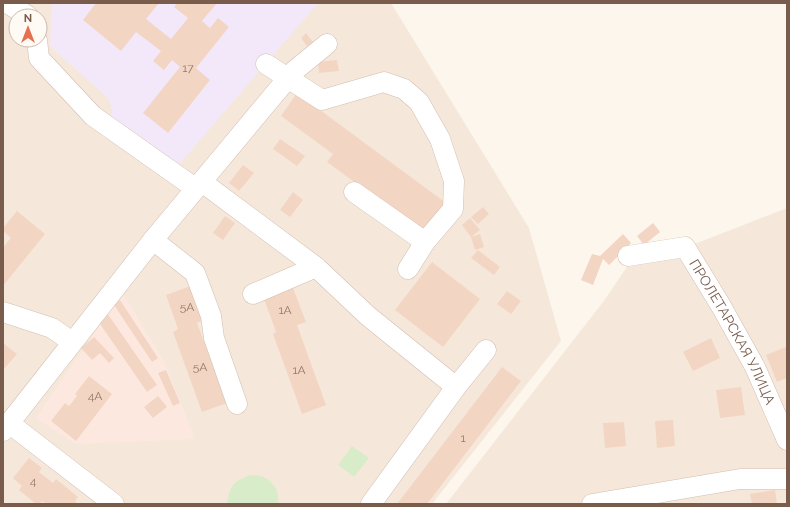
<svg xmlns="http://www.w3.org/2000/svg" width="790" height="507" viewBox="0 0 790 507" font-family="Raleway,sans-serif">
<rect width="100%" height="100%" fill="#fdf6ec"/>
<path fill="#f5e8da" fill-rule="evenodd" d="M3 3H391L529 228 561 341 432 504H3ZM16 16H40V40H16Z
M787 208V504H446L603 302 631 261 679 250Z"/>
<path fill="#fde8e0" d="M122 292 164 361 195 439 75 444 36 418Z"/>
<path fill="#f3e8fa" d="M52 3H318L175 169 112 122V109L108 98 50 46Z"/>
<path fill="#d8ecc9" d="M352 446 369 458 354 477 338 465Z
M250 475C254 476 260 475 263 477 274 481 280 493 278 504H227C230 485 233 482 250 475Z"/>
<path fill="#f3d5c3" d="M96 3H159L146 19 171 39 188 18 174 7 177 3H217L202 21 210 28 218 18 229 27 196 68 210 80 168 133 143 113 180 67 172 60 164 70 153 61 161 51 136 32 121 51 83 20Z
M306 33 313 42 307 46 301 38Z
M337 60 339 71 319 73 318 62Z
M297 93 446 203 423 232 327 162 333 154 281 116Z
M280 139 305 156 297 166 273 149Z
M243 165 254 173 239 191 229 183Z
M293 192 303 200 290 217 280 210Z
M483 207 489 214 478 224 471 217Z
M17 211 45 234 3 286V247L11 238 3 231V228Z
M225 216 235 223 223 240 213 233Z
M470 218 480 230 471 237 480 234 484 247 475 250 471 237 462 225Z
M653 223 660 232 644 245 637 236Z
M623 234 631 243 609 265 603 259 593 285 581 280 592 254 600 256Z
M478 250 500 267 494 275 471 258Z
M432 262 480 299 443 347 395 310Z
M196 284 208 318 197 323 227 403 202 412 173 332 178 329 166 295Z
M293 288 306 322 297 325 326 405 302 414 273 334 276 332 264 299Z
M507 291 521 301 511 314 497 304Z
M120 300 158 358 152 362 114 305Z
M107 313 157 385 147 392 98 321Z
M94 337 114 358 109 363 100 353 92 360 81 348Z
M711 338 720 358 693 371 683 352Z
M3 343 17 354 3 370Z
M786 347 787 351V378L777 382 766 355Z
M502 367 521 381 427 504H397Z
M166 370 180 403 173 406 158 373Z
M89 376 112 394 76 441 51 421 65 403 69 406 77 396 75 394Z
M741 387 745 415 720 418 716 390Z
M158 396 167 407 153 418 144 407Z
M673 420 675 446 657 448 655 421Z
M624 422 626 446 605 448 603 423Z
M29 458 42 468 39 472 53 483 56 479 78 497 75 501 78 504H46L42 501 40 504H36L19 490 22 486 13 478Z
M775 490 777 504H752L750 494Z"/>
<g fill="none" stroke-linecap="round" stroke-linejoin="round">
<g stroke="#d1beb0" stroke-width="21">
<g id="minor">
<path d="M7 3 28 16"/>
<path d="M37 40 39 58 93 116 195 188"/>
<path d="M266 64 322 100 384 82 404 89 419 102 440 139 454 181 453 209 425 242 408 269"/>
<path d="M202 182 316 267 368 316 456 387"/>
<path d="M354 192 425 242"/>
<path d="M153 240 195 273 211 316 214 338 237 404"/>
<path id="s1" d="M628 256 685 247 721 306 755 367 787 440"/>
<path d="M253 294 316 267"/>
<path d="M3 312 52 328 72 342"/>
<path d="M9 423 114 504"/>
<path d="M3 431 153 240 287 79 294 71 327 44"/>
<path d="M371 504 456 387 486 350"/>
<path d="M592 504 740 479H787"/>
</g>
</g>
<use href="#minor" stroke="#fff" stroke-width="20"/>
</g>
<g text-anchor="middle" stroke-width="3.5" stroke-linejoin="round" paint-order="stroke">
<g font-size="12" fill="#987a6a">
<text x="188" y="72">17</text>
<text x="187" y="311">5А</text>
<text x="285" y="314">1А</text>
<text x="200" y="371">5А</text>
<text x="299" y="374">1А</text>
<text x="95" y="400">4А</text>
<text x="463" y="442">1</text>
<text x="33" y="485">4</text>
</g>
<g font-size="14" fill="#7a5c4d" stroke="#fffaf3">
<text dy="5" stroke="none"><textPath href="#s1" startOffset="155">ПРОЛЕТАРСКАЯ УЛИЦА</textPath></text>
</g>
</g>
<rect width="790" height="507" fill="none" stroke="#7a5c4d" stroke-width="8"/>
<g transform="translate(28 28)"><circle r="19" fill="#fffaf3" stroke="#cabbb1"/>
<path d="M0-3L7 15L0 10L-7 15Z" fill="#e76f51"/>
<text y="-6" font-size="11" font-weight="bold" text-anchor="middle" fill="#7a5c4d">N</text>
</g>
</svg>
